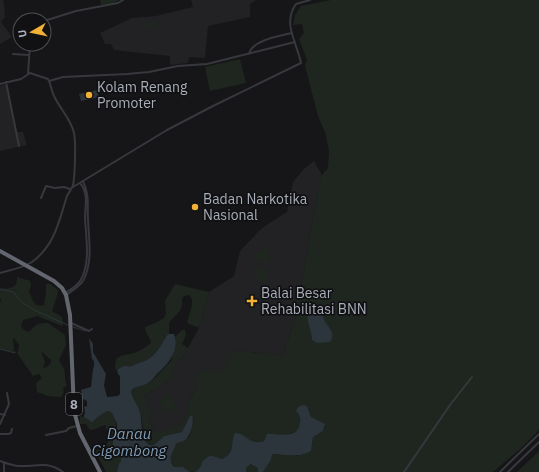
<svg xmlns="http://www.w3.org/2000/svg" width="539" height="472" viewBox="0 0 539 472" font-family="'IBM Plex Sans',sans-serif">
<rect width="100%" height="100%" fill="#161618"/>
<path fill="#222225" d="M0 0H3L4 3 5 17 1 22 12 37 0 44Z
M191 0H256L250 4V17L208 26 205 58 189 57 188 63 170 65V56L114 50 111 44H105L100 33 132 18 156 16 193 7Z
M7 84 16 132H23L27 145 0 151V86Z
M314 161 322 175 319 184 296 315 283 356 234 350 221 372 197 387 189 401 188 413 180 425 154 434 143 397 171 379 176 364 184 355 199 328 209 292 234 276 240 251 262 228 287 212 293 182 304 169Z"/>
<path fill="#1e261f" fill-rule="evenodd" d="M100 0H120L110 4 101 5Z
M331 0H539V430L519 450 493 472H263L271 460 272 455 274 454 297 456 312 446 313 437 314 435 321 433 325 427 311 417 307 406 299 414C306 441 281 432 266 436L264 441C255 444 250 441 243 435L233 437C234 446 230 456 222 459L213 456 197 471 190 472 183 467H174L171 461V454L176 444 189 437 194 420 190 416 182 432 164 436 154 445 147 443C143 432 143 423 140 412 138 404 132 399 131 391L137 386 146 384 152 381 171 361 174 351 175 337 182 330H185L186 335 182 344 188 348 184 355 176 364 171 379 143 397 152 415 149 418 154 433 180 425 188 413 189 401 197 387 198 370 221 372 234 350 283 356 296 315 319 184 322 175 328 168 329 152 326 135 318 116 305 66 307 60 299 39 304 33 302 24 293 25 295 15 301 6Z
M155 21 156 27 145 28V22Z
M240 59 246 83 210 91 205 67Z
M270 247 268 262 254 260 253 262H252C254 253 261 248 270 247Z
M252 265H253V268L267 270 266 283C257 281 253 274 252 265Z
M17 277 30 281 31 286 29 291C32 298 33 308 44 305L46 292V285L47 284H50L58 290V293L52 311 62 317 63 324 62 326 37 316 23 320 21 326 24 330 29 332C36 325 36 323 48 323L65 335 66 345 59 360C61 364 63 366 64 369 66 375 64 380 67 385L63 388 64 392 61 397 48 396 37 392 36 383 42 378 39 374 33 376 17 353 19 349V344L14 339 15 338H13L14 352 0 349V301L2 303 0 298V288C4 289 13 289 16 284 17 282 17 279 17 277ZM41 351 51 360V363L47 367 43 368 45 362Z
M175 284 209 292 199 328 187 323C189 314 193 307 192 299L189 295 184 296 182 299C183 313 176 313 169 323V334L167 335C160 347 154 360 138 363 136 364 134 365 132 366 124 367 126 364 117 370L115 369 116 359C121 355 124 355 131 354 138 352 145 348 151 343 151 337 145 334 145 327L157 322 164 318 166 314 165 301Z
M169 394 177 407 167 413 159 401Z
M108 411C119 417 117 423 114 433 113 438 115 447 116 453 120 455 122 457 121 462L119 463 117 472H106L95 451C102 448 108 448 108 439L110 437 105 425 95 429 90 430 86 424H80V416L95 420 102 414Z
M539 450V472H517L539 451Z
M249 464 258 468V472H246V468Z"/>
<path fill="#2c353c" d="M97 90 99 97 81 101 79 94Z
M313 304H316L324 310C323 312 323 315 323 317 326 327 337 331 330 342L317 343 312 340C312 328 301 313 313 304Z
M169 334H174C180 351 168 364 157 374 154 377 152 381 148 383 142 387 136 385 131 391 132 399 138 404 140 412 142 420 141 437 147 443 149 445 152 445 154 445L164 436 182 432 190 416H192C195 421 190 437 185 440 182 442 179 442 176 444 173 453 167 458 174 467H183L190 472H117L119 463 121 462C122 455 116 455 113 450V438L117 429V423L112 413 108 411 102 414 92 422 84 417 85 412 84 407 87 406V401L83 399 81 390 91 387 93 369 94 366V361L92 359 89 338 93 344V352L106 374 104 385 107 397 118 396 120 394V376L118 374 117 370C126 364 124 367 132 366 134 365 136 364 138 363 154 360 160 347 167 335Z
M303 405 307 406 311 417 325 424 323 431 313 437 311 451C297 458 289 455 274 454L272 455 271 460 263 472H258V468L250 464 246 468V472H193L197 471 201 466 202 462C210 454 211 455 222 459 236 453 230 442 235 433 247 433 249 446 264 441L267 434C278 433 298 440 300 423 301 418 299 414 296 411L298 407Z"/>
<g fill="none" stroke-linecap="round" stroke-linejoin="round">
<path stroke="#2c353c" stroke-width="1" d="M0 289 13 292 23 303 34 310 70 326
M73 327 85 331
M0 349 15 353V352"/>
<path stroke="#37383d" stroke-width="2" d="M44 21 76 11 118 3 123 0
M13 54 29 55
M249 54C252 40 280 36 292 33
M28 74 30 44
M49 81 63 77 127 74 149 72 178 66 207 64 295 42
M6 82 19 146
M0 84 21 79 30 73 48 79C51 84 51 90 54 96 60 109 71 119 74 133 76 142 75 177 73 185 72 189 69 192 67 196 59 221 55 245 32 262 23 268 10 270 0 273
M73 187 167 130 213 106 301 63C297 43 282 23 296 4L310 0
M41 198 46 186 55 188 64 187 70 189
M65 293C70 290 77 286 80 281 91 264 86 237 85 219 85 206 89 194 80 183
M66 295C72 291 79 287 83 281 93 263 89 240 88 220 87 205 90 197 83 181
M71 323 89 331 92 329
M0 414 5 415
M0 424 9 404 7 393
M0 434H8L11 433 12 429
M46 435 66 431 69 428 77 426
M0 461C6 463 13 466 19 466 37 467 46 460 63 472
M4 472V463
M404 472 450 405 472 377
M500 472 539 434
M508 472 539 442"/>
<path stroke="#63666e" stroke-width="4" d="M0 251 54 281 62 288 66 295 70 315 74 411 80 433 100 472"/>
</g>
<g fill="#f2b134" stroke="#111113" stroke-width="1.5">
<circle cx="89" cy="95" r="4"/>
<circle cx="195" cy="207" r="4"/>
<path d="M250 295h4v4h4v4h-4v4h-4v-4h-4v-4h4z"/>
</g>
<g text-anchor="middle" stroke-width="3.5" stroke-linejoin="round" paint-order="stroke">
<rect fill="#111113" stroke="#7b7e86" stroke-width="1" x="66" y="393" width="16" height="22" rx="3"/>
<g font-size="13" font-weight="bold" fill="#a8adb8">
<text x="74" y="409">8</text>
</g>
<g font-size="14" fill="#a8adb8" stroke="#111113" text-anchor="start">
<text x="97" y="92">Kolam Renang<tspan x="97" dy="16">Promoter</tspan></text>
<text x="203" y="204">Badan Narkotika<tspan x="203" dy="16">Nasional</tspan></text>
<text x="261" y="298">Balai Besar<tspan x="261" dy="16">Rehabilitasi BNN</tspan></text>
</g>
<g font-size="15" font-style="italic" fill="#7f9bb3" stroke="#111113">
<text x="129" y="439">Danau<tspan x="129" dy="17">Cigombong</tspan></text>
</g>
</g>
<g transform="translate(32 32) rotate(261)"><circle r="19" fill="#111113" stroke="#4d4f55"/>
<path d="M0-3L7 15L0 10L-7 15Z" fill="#f2b134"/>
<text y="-6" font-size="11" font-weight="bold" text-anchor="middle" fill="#a8adb8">U</text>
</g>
</svg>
